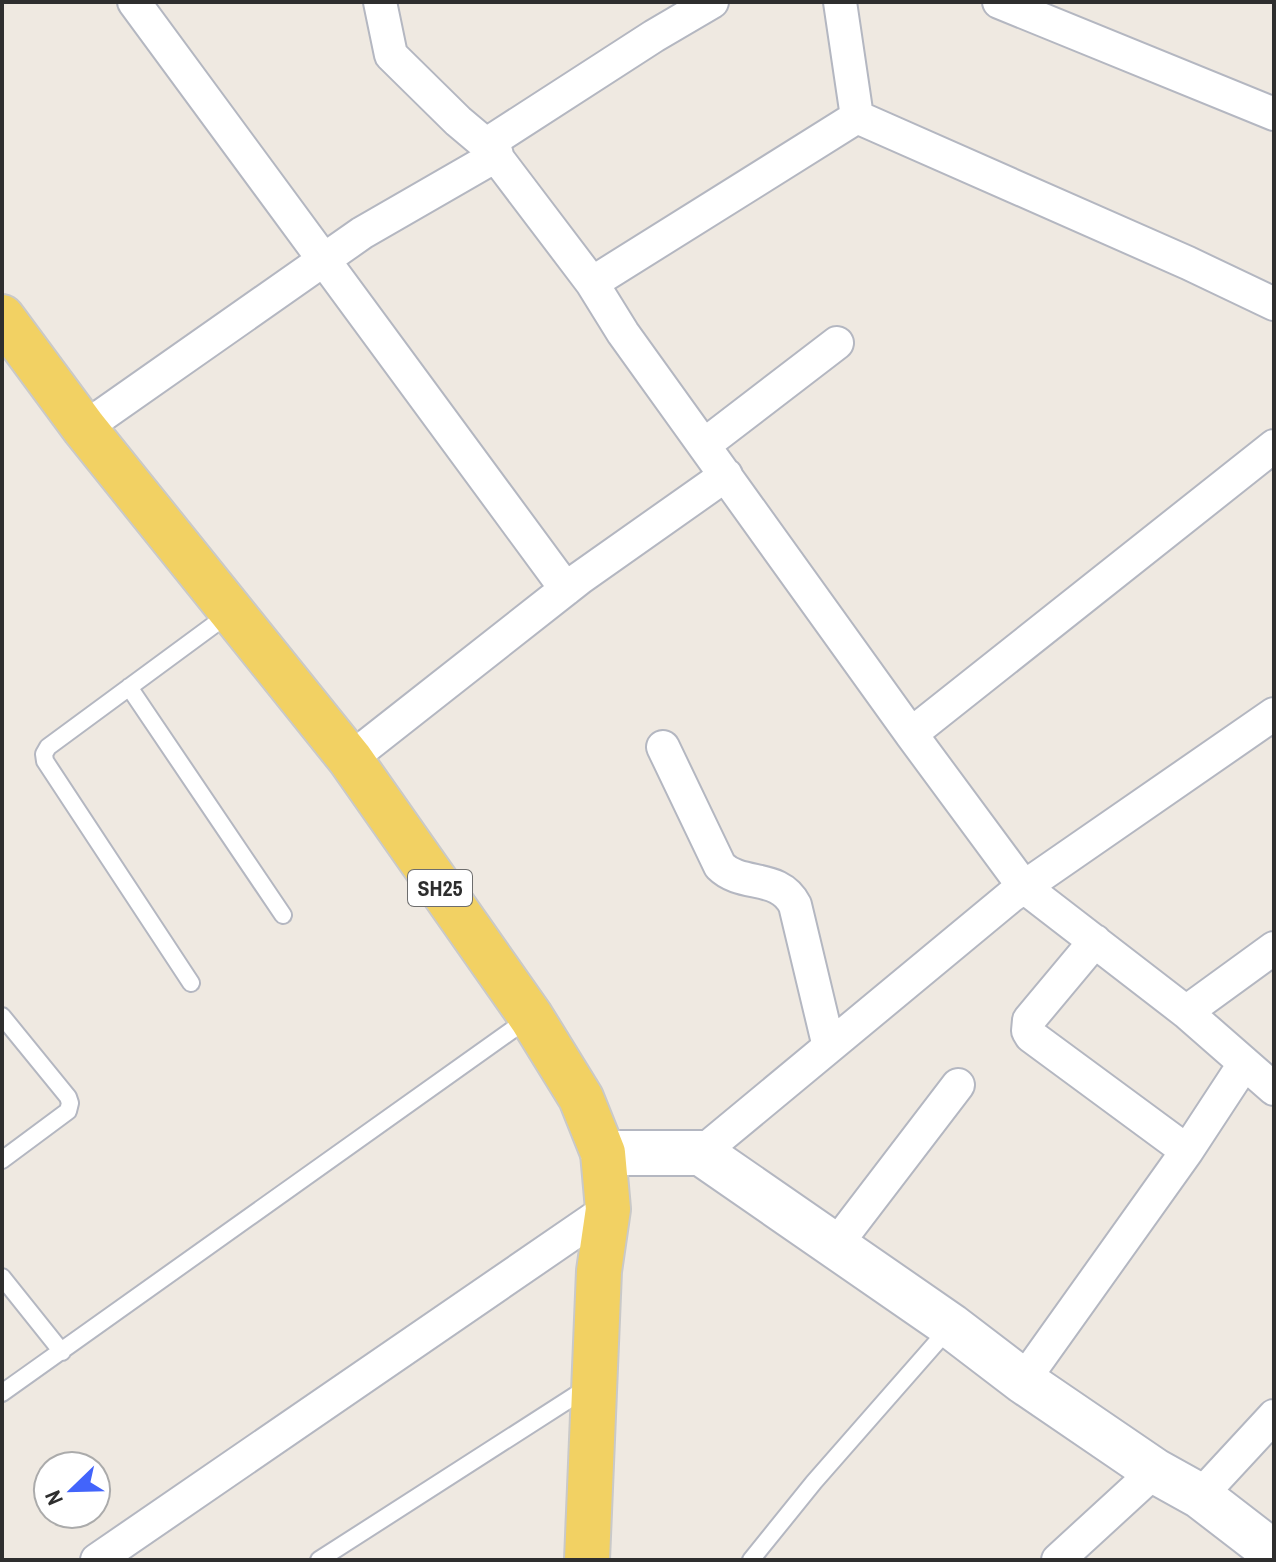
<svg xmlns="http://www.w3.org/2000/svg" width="1276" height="1562" viewBox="0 0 1276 1562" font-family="'Archivo Narrow',sans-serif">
<rect width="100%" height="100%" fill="#efe9e1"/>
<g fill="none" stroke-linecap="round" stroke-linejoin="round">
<g stroke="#b4b7c1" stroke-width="20">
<path id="lane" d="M129 687 283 915
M191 983 45 761 44 754 48 747 230 613
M2 1016 68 1097 70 1103 68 1111 2 1160
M2 1277 62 1352
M2 1393 529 1018
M319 1560 590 1386
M751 1560 814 1482 950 1327"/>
</g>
<g stroke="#b4b7c1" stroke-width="36">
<path id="street" d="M134 2 566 589
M712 2 654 36 493 140 498 159 592 283 623 333 911 734
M840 2 857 117 1188 263 1274 304
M999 2 1274 114
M592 283 857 117
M84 428 362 233 487 161 496 153 458 121 391 55 380 2
M704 445 837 343
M1274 446 911 734 1024 887 1186 1012 1274 1089
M663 747 720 866C742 888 779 873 795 905L829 1047
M350 759 580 578 726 475
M1095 941 1029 1020 1028 1031 1031 1036 1187 1151
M1186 1012 1274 948
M701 1153 1011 896 1274 714
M835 1246 958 1085
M1023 1381 1187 1151 1244 1064
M1200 1496 1274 1416
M97 1560 608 1209
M1058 1560 1155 1471"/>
</g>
<g stroke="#b4b7c1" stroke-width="48">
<path id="secondary" d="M603 1153H701L951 1326 1023 1381 1155 1471 1200 1496 1274 1553"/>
</g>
<g stroke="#c9c9c9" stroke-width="48">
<path id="primary" d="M2 317 84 428 350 759 531 1017 581 1098 603 1153 608 1209 599 1271 587 1560"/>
</g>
<use href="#lane" stroke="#fff" stroke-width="16"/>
<use href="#street" stroke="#fff" stroke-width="32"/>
<use href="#secondary" stroke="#fff" stroke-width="44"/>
<use href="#primary" stroke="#f2d163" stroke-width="44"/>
</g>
<g text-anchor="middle" stroke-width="6" stroke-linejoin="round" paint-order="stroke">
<rect fill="#fff" stroke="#6d6d6d" stroke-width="2" x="408" y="870" width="64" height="36" rx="6"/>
<g font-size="22" font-weight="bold" fill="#2e2e2e">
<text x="440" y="896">SH25</text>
</g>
</g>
<rect width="1276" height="1562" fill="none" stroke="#2e2e2e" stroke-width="8"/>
<g transform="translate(72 1490) rotate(247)"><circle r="38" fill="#ffffff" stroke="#ababab" stroke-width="2"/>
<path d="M0-6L14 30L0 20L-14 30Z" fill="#4264fb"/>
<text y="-12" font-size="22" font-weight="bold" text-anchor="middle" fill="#2e2e2e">N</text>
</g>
</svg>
